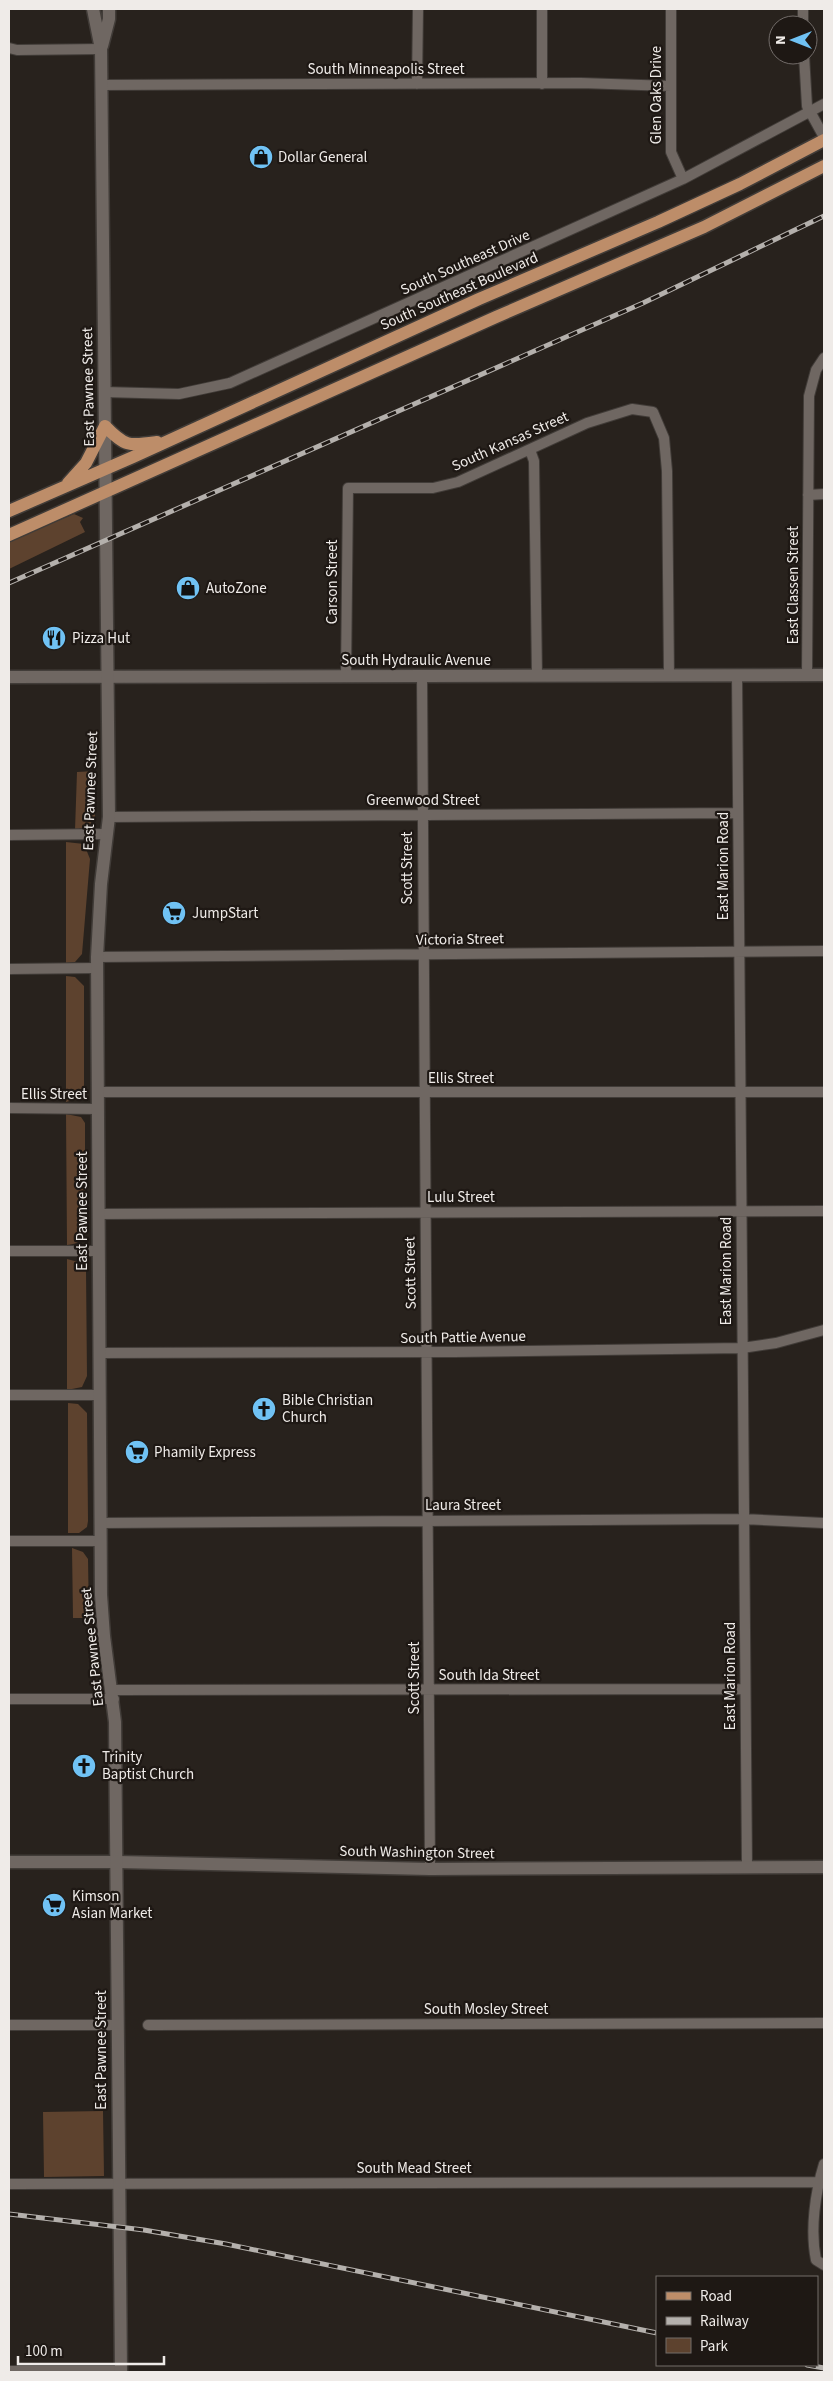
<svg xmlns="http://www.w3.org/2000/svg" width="833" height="2381" viewBox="0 0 833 2381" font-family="'Source Sans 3',sans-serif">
<rect width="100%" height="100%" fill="#28221d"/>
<path fill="#5d422e" d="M74 514 83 518 80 522 85 532 9 569V541Z
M95 771V816L89 826 75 830 77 772Z
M66 842 84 844 90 859 82 954 75 962 66 963Z
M66 976 75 977 84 986V1087L80 1098 66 1102Z
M66 1114 81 1117 85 1123V1230C83 1241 78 1244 67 1245Z
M67 1259 82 1263 86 1269 87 1376 82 1387 67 1390Z
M68 1403 78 1404 87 1413 88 1521 87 1527 79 1533H68Z
M72 1548 83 1552 88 1559 89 1618H73Z
M103 2111 104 2176 44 2177 43 2112Z"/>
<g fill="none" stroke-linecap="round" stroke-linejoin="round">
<g stroke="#413c38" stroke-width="12">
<path id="minor" d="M671 9V152L683 179
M803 25V9
M9 48 17 50 101 49
M804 55 807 106 824 137
M417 84 418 9
M542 84V9
M101 85 581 83 671 86
M104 392 179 394 230 383 683 179 824 104
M530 450 534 461 537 676
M808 495 824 494
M737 675 747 1867
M807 675 809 396 816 370 824 358
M346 676 348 488H433L458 482 587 423 632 409 653 412 664 438 667 471 669 676
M422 676 430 1869
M109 817 738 813
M9 835 107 834
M97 957 824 951
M9 969 97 968
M98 1092H824
M9 1108 98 1109
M98 1214 824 1211
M9 1251H98
M99 1353 454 1352 742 1348 776 1343 824 1330
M9 1395H100
M101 1523 743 1519 824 1523
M9 1541H101
M113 1690 745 1689
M9 1699H114
M9 2025H117
M148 2025 824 2023
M824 2164C815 2193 810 2230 816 2260L824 2265
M9 2184 819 2182
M9 2371H121"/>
</g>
<g stroke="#413c38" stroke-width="15">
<path id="tertiary" d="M9 677 824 675
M9 1862H118L430 1869 824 1867"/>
</g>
<g stroke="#413c38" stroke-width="15">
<path id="secondary" d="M93 9 101 49 109 817 101 884 97 957 101 1595 104 1636 115 1722 121 2372
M102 46 109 19V9"/>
</g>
<g stroke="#413c38" stroke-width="15">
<path id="primary" d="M68 483 86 463 105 426C125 447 129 446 157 442
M9 511 133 457 479 299 658 222 740 184 824 140
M9 535 496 317 704 227 824 166"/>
</g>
<use href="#minor" stroke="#6f6762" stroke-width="10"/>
<use href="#tertiary" stroke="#6f6762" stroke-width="12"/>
<use href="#secondary" stroke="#6f6762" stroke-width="12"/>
<use href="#primary" stroke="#bd8d69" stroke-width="12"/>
<g stroke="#b4b0ac" stroke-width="5">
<path id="rail" d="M9 583 643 303 824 216
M9 2214 144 2230 226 2244 657 2333
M807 2365 824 2368"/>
</g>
<use href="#rail" stroke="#1e1814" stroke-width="3" stroke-dasharray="9" stroke-linecap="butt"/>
</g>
<defs>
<g id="shop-disc" transform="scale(1.25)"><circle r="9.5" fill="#70c2f4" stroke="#1e1814"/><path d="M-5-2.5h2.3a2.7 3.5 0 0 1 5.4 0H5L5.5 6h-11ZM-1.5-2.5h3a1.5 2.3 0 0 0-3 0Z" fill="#111"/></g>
<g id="restaurant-disc" transform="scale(1.25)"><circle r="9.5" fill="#70c2f4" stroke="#1e1814"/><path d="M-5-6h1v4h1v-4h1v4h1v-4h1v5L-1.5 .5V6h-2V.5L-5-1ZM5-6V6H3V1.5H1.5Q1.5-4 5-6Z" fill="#111"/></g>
<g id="supermarket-disc" transform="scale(1.25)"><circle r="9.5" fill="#70c2f4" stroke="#1e1814"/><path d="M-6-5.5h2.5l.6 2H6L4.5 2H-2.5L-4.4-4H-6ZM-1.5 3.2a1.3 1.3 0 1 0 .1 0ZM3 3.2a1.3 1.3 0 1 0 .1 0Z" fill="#111"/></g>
<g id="church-disc" transform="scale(1.25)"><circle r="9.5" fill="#70c2f4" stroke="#1e1814"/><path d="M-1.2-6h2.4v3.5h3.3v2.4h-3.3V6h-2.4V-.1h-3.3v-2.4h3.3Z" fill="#111"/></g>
</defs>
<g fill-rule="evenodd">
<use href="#shop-disc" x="261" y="157"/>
<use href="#shop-disc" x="188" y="588"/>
<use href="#restaurant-disc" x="54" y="638"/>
<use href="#supermarket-disc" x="174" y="913"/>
<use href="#church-disc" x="264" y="1409"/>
<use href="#supermarket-disc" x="137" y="1452"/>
<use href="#church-disc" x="84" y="1766"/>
<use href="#supermarket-disc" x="54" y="1905"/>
</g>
<g text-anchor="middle" stroke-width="4.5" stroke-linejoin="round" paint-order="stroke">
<g font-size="15" fill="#efebe8" stroke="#1e1814">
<text x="386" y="74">South Minneapolis Street</text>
<text transform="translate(656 95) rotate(-90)" y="5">Glen Oaks Drive</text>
<text transform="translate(465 262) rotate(-24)" y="5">South Southeast Drive</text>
<text transform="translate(459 291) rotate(-24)" y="5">South Southeast Boulevard</text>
<text transform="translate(88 387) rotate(-91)" y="5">East Pawnee Street</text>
<text transform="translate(510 441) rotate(-24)" y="5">South Kansas Street</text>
<text transform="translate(332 582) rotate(-90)" y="5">Carson Street</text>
<text transform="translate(793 585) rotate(-90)" y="5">East Classen Street</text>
<text x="416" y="665">South Hydraulic Avenue</text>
<text transform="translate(90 791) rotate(-88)" y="5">East Pawnee Street</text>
<text x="423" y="805">Greenwood Street</text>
<text transform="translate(723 866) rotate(-90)" y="5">East Marion Road</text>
<text transform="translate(407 868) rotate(-90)" y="5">Scott Street</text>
<text transform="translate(460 939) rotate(-1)" y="5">Victoria Street</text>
<text x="461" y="1083">Ellis Street</text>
<text x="54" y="1099">Ellis Street</text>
<text x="461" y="1202">Lulu Street</text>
<text transform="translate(82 1211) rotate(-90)" y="5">East Pawnee Street</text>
<text transform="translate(726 1271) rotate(-90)" y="5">East Marion Road</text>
<text transform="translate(410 1273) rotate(-91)" y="5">Scott Street</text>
<text transform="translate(463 1337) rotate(-1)" y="5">South Pattie Avenue</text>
<text x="463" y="1510">Laura Street</text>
<text transform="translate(92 1647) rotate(-96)" y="5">East Pawnee Street</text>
<text x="489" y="1680">South Ida Street</text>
<text transform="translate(730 1676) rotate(-90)" y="5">East Marion Road</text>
<text transform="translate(414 1678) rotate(-90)" y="5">Scott Street</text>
<text transform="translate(417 1852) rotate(1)" y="5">South Washington Street</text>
<text x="486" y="2014">South Mosley Street</text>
<text transform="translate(101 2050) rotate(-90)" y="5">East Pawnee Street</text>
<text x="414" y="2173">South Mead Street</text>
</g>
<g font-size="15" fill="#efebe8" stroke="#1e1814" text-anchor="start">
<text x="278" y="162">Dollar General</text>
<text x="206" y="593">AutoZone</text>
<text x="72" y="643">Pizza Hut</text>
<text x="192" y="918">JumpStart</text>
<text x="282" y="1405">Bible Christian<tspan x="282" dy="17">Church</tspan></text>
<text x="154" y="1457">Phamily Express</text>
<text x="102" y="1762">Trinity<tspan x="102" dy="17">Baptist Church</tspan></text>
<text x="72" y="1901">Kimson<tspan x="72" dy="17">Asian Market</tspan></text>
</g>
</g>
<rect width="833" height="2381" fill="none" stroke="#efebe8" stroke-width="20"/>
<rect x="656" y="2276" width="162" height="90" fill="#1e1814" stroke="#726c69"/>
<rect x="666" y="2292" width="25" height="8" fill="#bd8d69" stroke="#726c69"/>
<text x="700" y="2301" font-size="15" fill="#efebe8">Road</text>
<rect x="666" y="2317" width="25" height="8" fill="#b4b0ac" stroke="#726c69"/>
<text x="700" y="2326" font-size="15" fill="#efebe8">Railway</text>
<rect x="666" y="2338" width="25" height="15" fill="#5d422e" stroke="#726c69"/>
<text x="700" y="2351" font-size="15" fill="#efebe8">Park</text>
<g transform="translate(793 40) rotate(270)"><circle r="24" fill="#1e1814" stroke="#726c69"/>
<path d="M0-4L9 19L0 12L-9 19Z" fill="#70c2f4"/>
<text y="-8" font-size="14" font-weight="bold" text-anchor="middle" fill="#efebe8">N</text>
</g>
<path d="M18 2356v8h146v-8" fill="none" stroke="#efebe8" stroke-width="2.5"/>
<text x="25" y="2356" font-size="15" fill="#efebe8" stroke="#1e1814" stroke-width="4" paint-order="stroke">100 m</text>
</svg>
